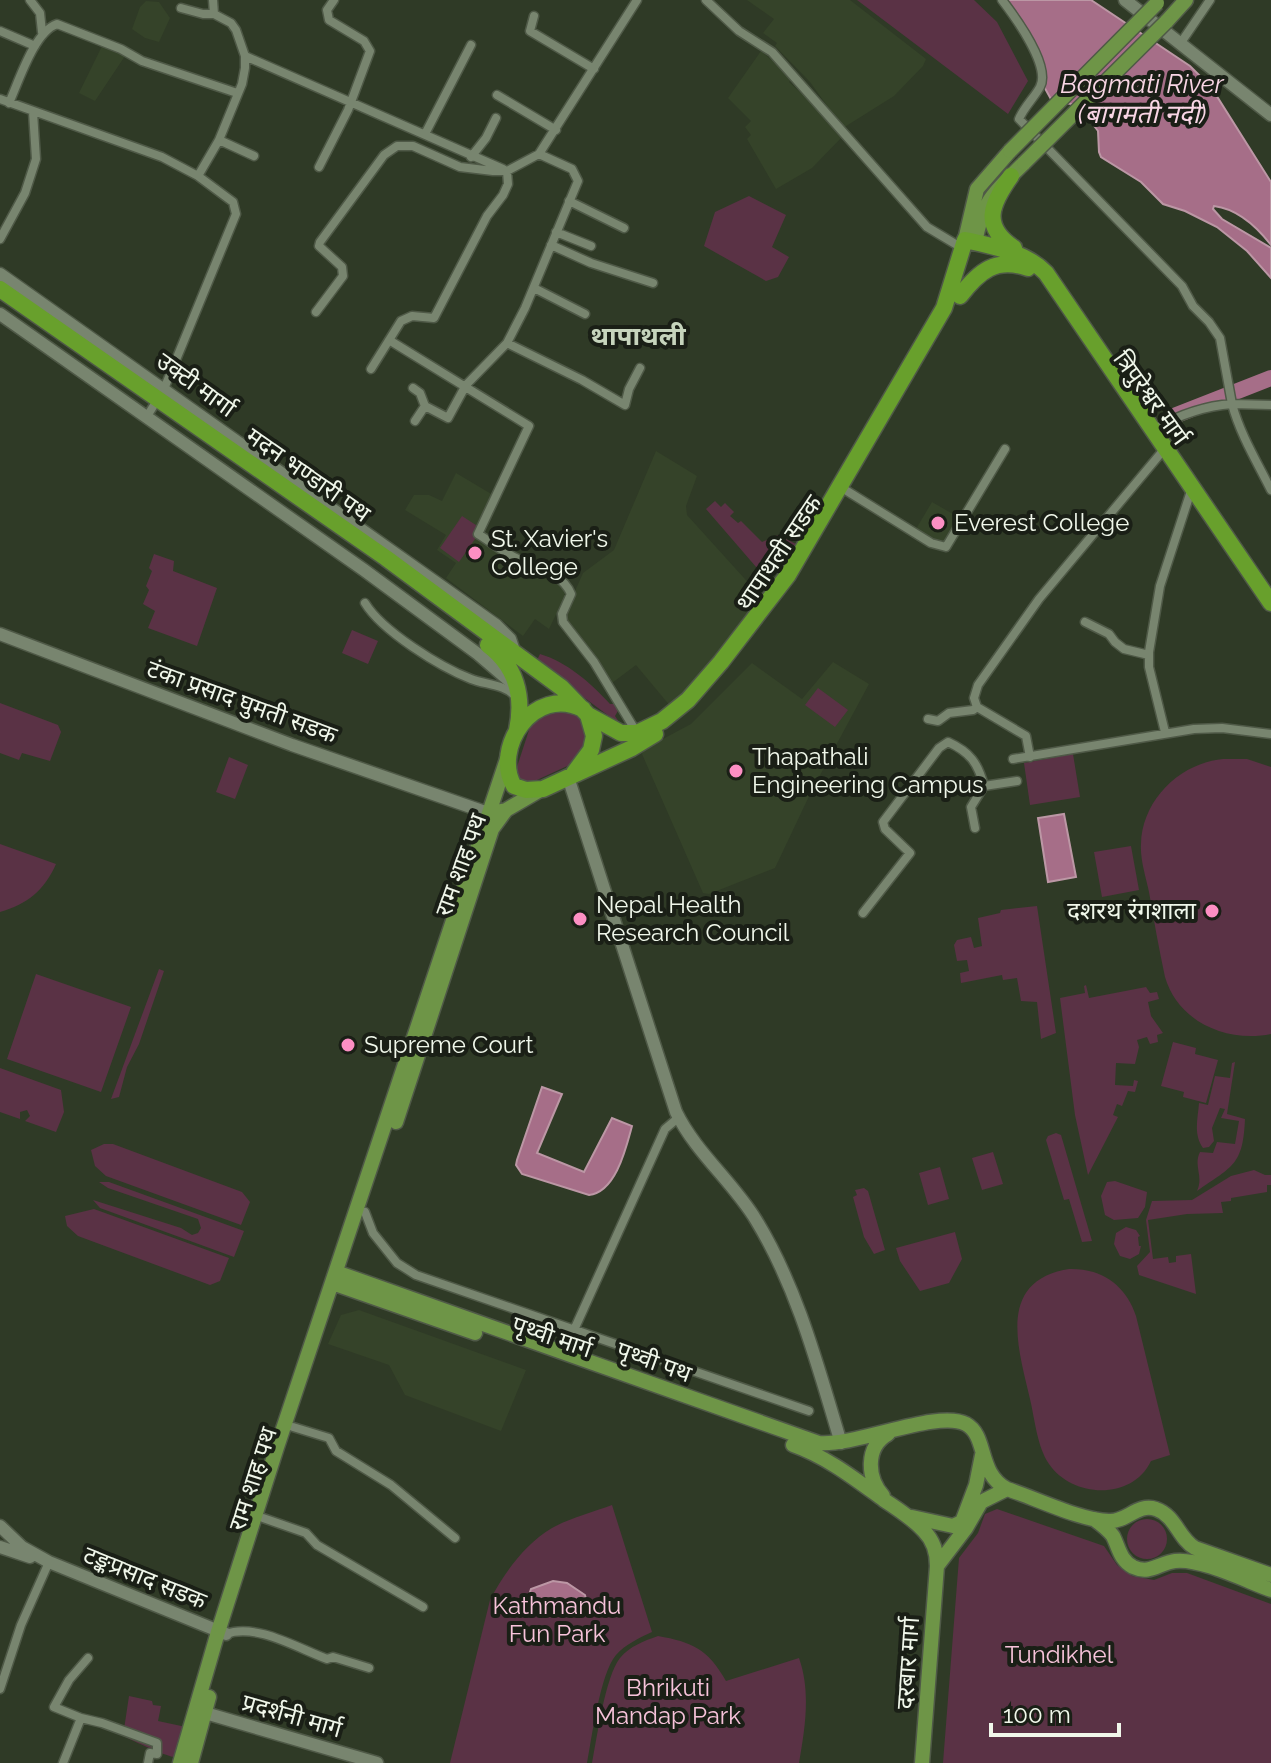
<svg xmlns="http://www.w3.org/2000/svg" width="1271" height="1763" viewBox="0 0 1271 1763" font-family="Raleway,'Noto Sans Devanagari',sans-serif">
<rect width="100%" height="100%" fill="#2f3a26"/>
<path fill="#354329" d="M747 0H850L926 59 923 66 894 96 843 128 810 82 775 46 777 43 763 33 774 19Z
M146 1 159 2 170 18 159 42 145 38 132 29 140 7Z
M102 46 125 56 95 101 79 93Z
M761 51 792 78 789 82 814 105 842 137 812 168 776 189 747 139 751 135 745 127 751 121 728 98Z
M656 451 697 476 686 506 687 515 763 599 671 707 636 665 612 683 563 618 583 573 614 550Z
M456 473 493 495 475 528 512 555 538 565 564 587 565 596 549 629 535 619 523 636 446 578 456 563 437 550 446 535 405 510 414 495H429L442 501Z
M932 502 960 518 943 544 916 529Z
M833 662 869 684 811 792 775 868 709 894 703 893 642 754 644 749 691 724 752 663 802 699Z
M359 1310 526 1370 501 1431 405 1395 389 1365 328 1344 341 1315Z"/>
<path fill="#5a3245" d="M857 0H974L997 22 1028 81 1008 114Z
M749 196 786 215 772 247 789 257 778 277 766 281 704 246 715 212Z
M715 501 721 507 725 503 734 512 730 516 738 523 741 521 762 542 778 535 796 544 792 551 787 549 773 573 768 570 763 575 706 509Z
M462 516 482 529 459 562 440 548Z
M154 554 174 561 173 571 217 588 197 646 148 628 155 611 143 604 149 590 146 586 152 571 149 568Z
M352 630 378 641 368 664 342 653Z
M540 654C567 662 591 683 610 704H616L619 709 615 716 621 725 543 667 537 660Z
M818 688 848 710 835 727 805 705Z
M0 703 58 725 61 732 50 761 22 753 19 760 0 753Z
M555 708C579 714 582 715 590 738L576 762 526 785 514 776 531 724 535 719Z
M1073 754 1080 797 1030 805 1024 763Z
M229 757 248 765 235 799 216 792Z
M1223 759H1247L1271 767V1034C1227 1043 1178 1022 1165 977 1159 949 1154 921 1149 892 1146 877 1140 860 1141 844 1142 800 1180 763 1223 759Z
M0 844 56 864C44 891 27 904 0 912Z
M1131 846 1139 890 1102 897 1094 852Z
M1037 906 1056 1033 1041 1039 1037 1002 1021 1001 1017 978 1003 980 1002 975 961 983 960 973 969 971 967 960 957 961 954 945 957 940 971 937 974 948 982 946 978 918 1000 913 1001 910Z
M159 969 164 971 139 1044 127 1067 119 1097 111 1099Z
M36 974 131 1007 101 1092 7 1059Z
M1086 985 1089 998 1146 987 1150 993 1157 992 1159 999 1148 1002 1151 1016 1163 1033 1157 1035 1158 1042 1150 1044 1147 1037 1137 1040 1139 1047 1135 1064 1116 1063 1115 1085 1133 1086 1134 1080 1138 1081 1135 1092 1128 1091 1122 1106 1117 1104 1113 1115 1118 1117 1088 1175 1075 1115 1060 998 1085 993 1084 986Z
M1173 1042 1196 1048 1195 1054 1218 1060 1206 1103 1183 1097 1184 1092 1161 1086Z
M1235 1062 1227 1114 1245 1119C1243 1165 1233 1166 1197 1191 1204 1176 1193 1166 1200 1152L1213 1153 1217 1142 1235 1144 1239 1121 1221 1118 1225 1109 1220 1108 1212 1128 1214 1141 1209 1147 1203 1148C1193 1134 1198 1118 1199 1103L1208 1105 1215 1076 1230 1078 1232 1063Z
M0 1068 61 1090 64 1112 56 1132 25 1121 30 1116 27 1110 20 1112V1119L0 1112Z
M1056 1133 1061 1135 1092 1241 1082 1242 1069 1199 1064 1200 1046 1140 1048 1136Z
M104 1144H113L242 1192 250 1202 241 1225 106 1176 95 1166 91 1150Z
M993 1152 1003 1184 982 1190 972 1158Z
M940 1167 949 1199 928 1205 919 1173Z
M1254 1170 1265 1175H1271V1185H1267V1192L1231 1198V1201L1221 1202 1223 1213 1187 1214 1148 1220 1153 1259 1168 1257 1169 1263 1176 1262V1256L1191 1254 1196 1294 1139 1275 1137 1266 1150 1252 1146 1220 1152 1201 1192 1200 1231 1176Z
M1115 1181 1147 1192 1145 1207 1138 1218 1114 1220 1105 1215 1101 1196 1107 1182Z
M99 1182H109L244 1231 234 1257 100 1208 93 1200 181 1228 192 1235 198 1233 201 1228 198 1219 108 1188Z
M864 1188 868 1191 885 1250 874 1254 864 1237 853 1197 857 1195 855 1190Z
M94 1209 229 1258 220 1281 210 1285 78 1236 67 1226 65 1216Z
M1126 1227 1136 1230 1140 1236 1138 1237 1139 1246H1141L1139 1254 1130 1259 1120 1256 1114 1244 1116 1233Z
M955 1232 962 1259 949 1283 920 1291 900 1261 896 1248Z
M1069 1269C1101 1268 1126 1285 1136 1316L1170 1455 1151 1461C1132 1501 1072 1498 1049 1464 1037 1446 1035 1420 1030 1399 1019 1350 995 1281 1069 1269Z
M612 1505 652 1632C639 1638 626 1644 616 1655 600 1674 592 1737 587 1763H450L490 1600C504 1573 525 1544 552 1528 570 1518 593 1512 612 1505Z
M997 1509 1104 1546 1117 1565 1132 1576 1154 1580 1172 1573H1187L1271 1604V1763H943L959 1558 978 1533 985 1514Z
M1127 1539a20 20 0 1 1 40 0a20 20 0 1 1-40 0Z
M658 1636C692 1642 708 1649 726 1681L799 1658C811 1692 805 1728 799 1763H592C597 1738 605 1677 620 1658 630 1646 644 1641 658 1636Z
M129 1696 152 1701 153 1705 161 1706 158 1721 186 1727 174 1757C165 1756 134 1741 123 1736Z"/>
<path fill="#a66e88" stroke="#bc97a5" stroke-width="2" d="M1002 0H1091L1190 66 1211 87 1271 182V245C1257 227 1238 209 1214 206L1213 209 1222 219 1271 248V278L1247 251 1217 227 1185 211 1163 204 1141 182 1101 157 1099 152 1098 131 1078 105 1052 101 1042 83 1036 56Z
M1064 814 1076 877 1048 882 1038 818Z
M542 1087 562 1094 537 1153 584 1172 612 1118 632 1126C626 1148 616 1192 589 1195L522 1174 516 1165 517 1160Z
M553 1581 567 1583 585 1595 588 1607 583 1616H568C563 1612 561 1606 556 1602 547 1598 539 1603 531 1600L529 1595 531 1589Z"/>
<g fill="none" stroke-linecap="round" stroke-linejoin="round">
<path stroke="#a66e88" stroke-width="16" d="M1174 416 1271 378"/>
<g stroke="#4f5947" stroke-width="11">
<path id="street" d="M30 0 40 13 42 32
M706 0 739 31 772 52 927 227 962 248
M1002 0C1015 17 1051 66 1040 87 1034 98 1024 107 1019 119L1182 286 1193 306 1209 322 1220 338 1232 404 1271 405
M181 8 203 14H214
M534 16 530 31 594 69
M0 31 35 46
M1180 44 1210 0
M245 56 503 169
M497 95 556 130
M0 99 162 157 198 176 233 202 236 214 164 389 146 418
M9 103C19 81 34 32 57 24L121 49 142 61 237 93
M425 134 471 45
M219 140 254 156
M471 157 486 138 496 118
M319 167 348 110 370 51 364 41 329 20 327 10 334 0
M198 176 219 140 242 84 245 68V56L236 30 231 23 214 14 213 0
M569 201 624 228
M556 232 591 246
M0 239 25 193 36 159 33 112
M551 245 591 263 653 283
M534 288 585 314
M316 312 343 276 342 267 319 246 320 242 384 155 397 146H413L460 167 493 171H507L539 154 637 0
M389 340 529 426 478 534C491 542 504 553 518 559 537 568 562 572 571 594L562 614 563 622 594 662 637 733
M507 343 582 380 625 405 629 389 640 368
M371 369 401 321 412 316 434 318 487 216 503 195 508 184 507 171
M413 388 420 393 425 406 448 418 466 385 507 343 525 308 578 181 572 169 539 154
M415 421 425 406
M1154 429C1179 415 1203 406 1232 404 1240 434 1257 462 1271 490
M847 491 931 543 946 547 1005 449
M365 603C382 631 440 667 471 679 486 685 505 684 516 697
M1085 622 1109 634 1115 642 1124 649 1149 655
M928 719 938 721 949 713 973 710 977 707
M1165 732 1149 667V652L1160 586 1190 494
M1030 757 1026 736 977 707 974 698 978 685 1039 599 1161 453
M1013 759 1194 729 1222 728 1271 734
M975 828 971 807 984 786
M863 913 910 853 885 829 883 822 939 748 948 742C970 752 978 763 984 786L1017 781
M365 1212 373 1233 397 1263 416 1275 809 1411
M574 1330 665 1129 678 1118
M293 1427 329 1438 336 1451 391 1485 455 1538
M263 1518 306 1533 317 1545 423 1607
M226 1634C257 1623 297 1648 327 1659L333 1657 369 1668
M0 1689 21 1625 49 1562
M81 1718 102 1723 157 1743V1754L150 1753 148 1763
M63 1763 81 1718 54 1707 69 1680 88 1658"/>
</g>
<g stroke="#4f5947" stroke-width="15">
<path id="secondary" d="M1125 0 1271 115
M0 274 496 625 510 639 514 651
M0 314 364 570 478 654 513 684
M0 634 292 745 488 813
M568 777 676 1112C696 1153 733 1182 756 1220 798 1289 818 1367 841 1443
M0 1526 22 1547 49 1562 226 1634
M0 1547 30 1557
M195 1710 377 1763"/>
</g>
<g stroke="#4f5947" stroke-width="17">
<path id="primary" d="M1166 22 1186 0
M965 240 977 189 1010 151
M975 242C984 198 994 193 1024 163
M496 812 506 810 542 789
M396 1122 492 829 506 810
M336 1272 819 1443C857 1446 938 1409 966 1424 988 1436 977 1473 1007 1489 1035 1498 1082 1521 1109 1521 1127 1522 1137 1503 1156 1509 1176 1516 1178 1538 1195 1548L1271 1575
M332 1283 475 1333
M793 1445C827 1457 855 1479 884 1500 898 1509 913 1519 924 1531 933 1540 937 1553 937 1566L922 1763
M883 1496C867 1478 865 1447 888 1434
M912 1517 953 1526 962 1522 976 1485 982 1455
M1094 1519C1101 1524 1108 1529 1113 1536 1119 1548 1120 1560 1133 1567 1150 1575 1159 1563 1175 1561 1201 1558 1246 1581 1271 1590
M937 1566 966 1528 981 1502 1007 1489
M180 1763 218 1632 277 1447 507 759
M191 1763 209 1697"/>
</g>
<g stroke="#4f5947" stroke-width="19">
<path id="highway" d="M1011 176C991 204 981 226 1014 248
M0 289 386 558 562 688 588 715 594 736 591 750 574 773
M960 296C979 271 996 257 1028 268
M488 645C516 666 524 696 517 730
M583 709C533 684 492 749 514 786L526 790 543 789 632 748 655 734
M588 715 621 733H637L662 721 688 700 721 662 788 575 944 308 965 240C992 246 1026 252 1046 273L1271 603"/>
</g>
<use href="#street" stroke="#78856f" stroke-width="8"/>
<use href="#secondary" stroke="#78856f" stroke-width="12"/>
<use href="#primary" stroke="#6e9547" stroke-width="14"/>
<use href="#highway" stroke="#68a02c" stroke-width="16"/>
<g stroke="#4f5947" stroke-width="17" stroke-linecap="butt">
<path id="primary-bridge" d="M1010 151 1157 3
M1024 163 1166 22"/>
</g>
<use href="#primary-bridge" stroke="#6e9547" stroke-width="14"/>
</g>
<g fill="#fc8fc3" stroke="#1a1f16" stroke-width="3">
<circle cx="938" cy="523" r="8"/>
<circle cx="475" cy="553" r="8"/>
<circle cx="736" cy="771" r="8"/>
<circle cx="1212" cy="911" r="8"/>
<circle cx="580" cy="919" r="8"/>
<circle cx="348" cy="1045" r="8"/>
</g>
<g text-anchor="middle" stroke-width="8" stroke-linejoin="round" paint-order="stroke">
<g font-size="24" fill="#f0f7ea" stroke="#1a1f16">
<text transform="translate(196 385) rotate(36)" y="8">उक्टी मार्गा</text>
<text transform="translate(1151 398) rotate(54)" y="8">त्रिपुरेश्वर मार्ग</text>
<text transform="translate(308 475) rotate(35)" y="8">मदन भण्डारी पथ</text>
<text transform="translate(779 553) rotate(-56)" y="8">थापाथली सडक</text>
<text transform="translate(242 702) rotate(20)" y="8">टंका प्रसाद घुमती सडक</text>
<text transform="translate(461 865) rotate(-70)" y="8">राम शाह पथ</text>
<text transform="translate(552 1337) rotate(19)" y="8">पृथ्वी मार्ग</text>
<text transform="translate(654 1362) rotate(20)" y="8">पृथ्वी पथ</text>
<text transform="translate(253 1479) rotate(-72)" y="8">राम शाह पथ</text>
<text transform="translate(145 1578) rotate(22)" y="8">टङ्कप्रसाद सडक</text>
<text transform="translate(908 1663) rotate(-86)" y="8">दरबार मार्ग</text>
<text transform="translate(292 1716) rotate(16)" y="8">प्रदर्शनी मार्ग</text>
</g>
<g font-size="24" fill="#f0f7ea" stroke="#1a1f16" text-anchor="start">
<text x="954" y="531">Everest College</text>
<text x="491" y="547">St. Xavier's<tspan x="491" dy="28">College</tspan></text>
<text x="752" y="765">Thapathali<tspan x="752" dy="28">Engineering Campus</tspan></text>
<text x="596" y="913">Nepal Health<tspan x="596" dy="28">Research Council</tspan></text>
<text x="1196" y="919" text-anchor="end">दशरथ रंगशाला</text>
<text x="364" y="1053">Supreme Court</text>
</g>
<g font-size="24" fill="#f7c3da" stroke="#1a1f16">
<text x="557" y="1614">Kathmandu<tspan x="557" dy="28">Fun Park</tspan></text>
<text x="1059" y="1663">Tundikhel</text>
<text x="668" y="1696">Bhrikuti<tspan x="668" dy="28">Mandap Park</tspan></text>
</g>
<g font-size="26" font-style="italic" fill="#f9d6e5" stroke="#1a1f16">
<text x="1142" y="93">Bagmati River<tspan x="1142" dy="30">(बागमती नदी)</tspan></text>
</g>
<g font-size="26" font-weight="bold" fill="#c6d4bc" stroke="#1a1f16">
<text x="638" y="345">थापाथली</text>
</g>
</g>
<path d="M991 1723v12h128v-12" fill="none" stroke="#f0f7ea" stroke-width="4"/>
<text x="1003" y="1723" font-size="24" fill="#f0f7ea" stroke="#1a1f16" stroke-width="6" paint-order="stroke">100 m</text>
</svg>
